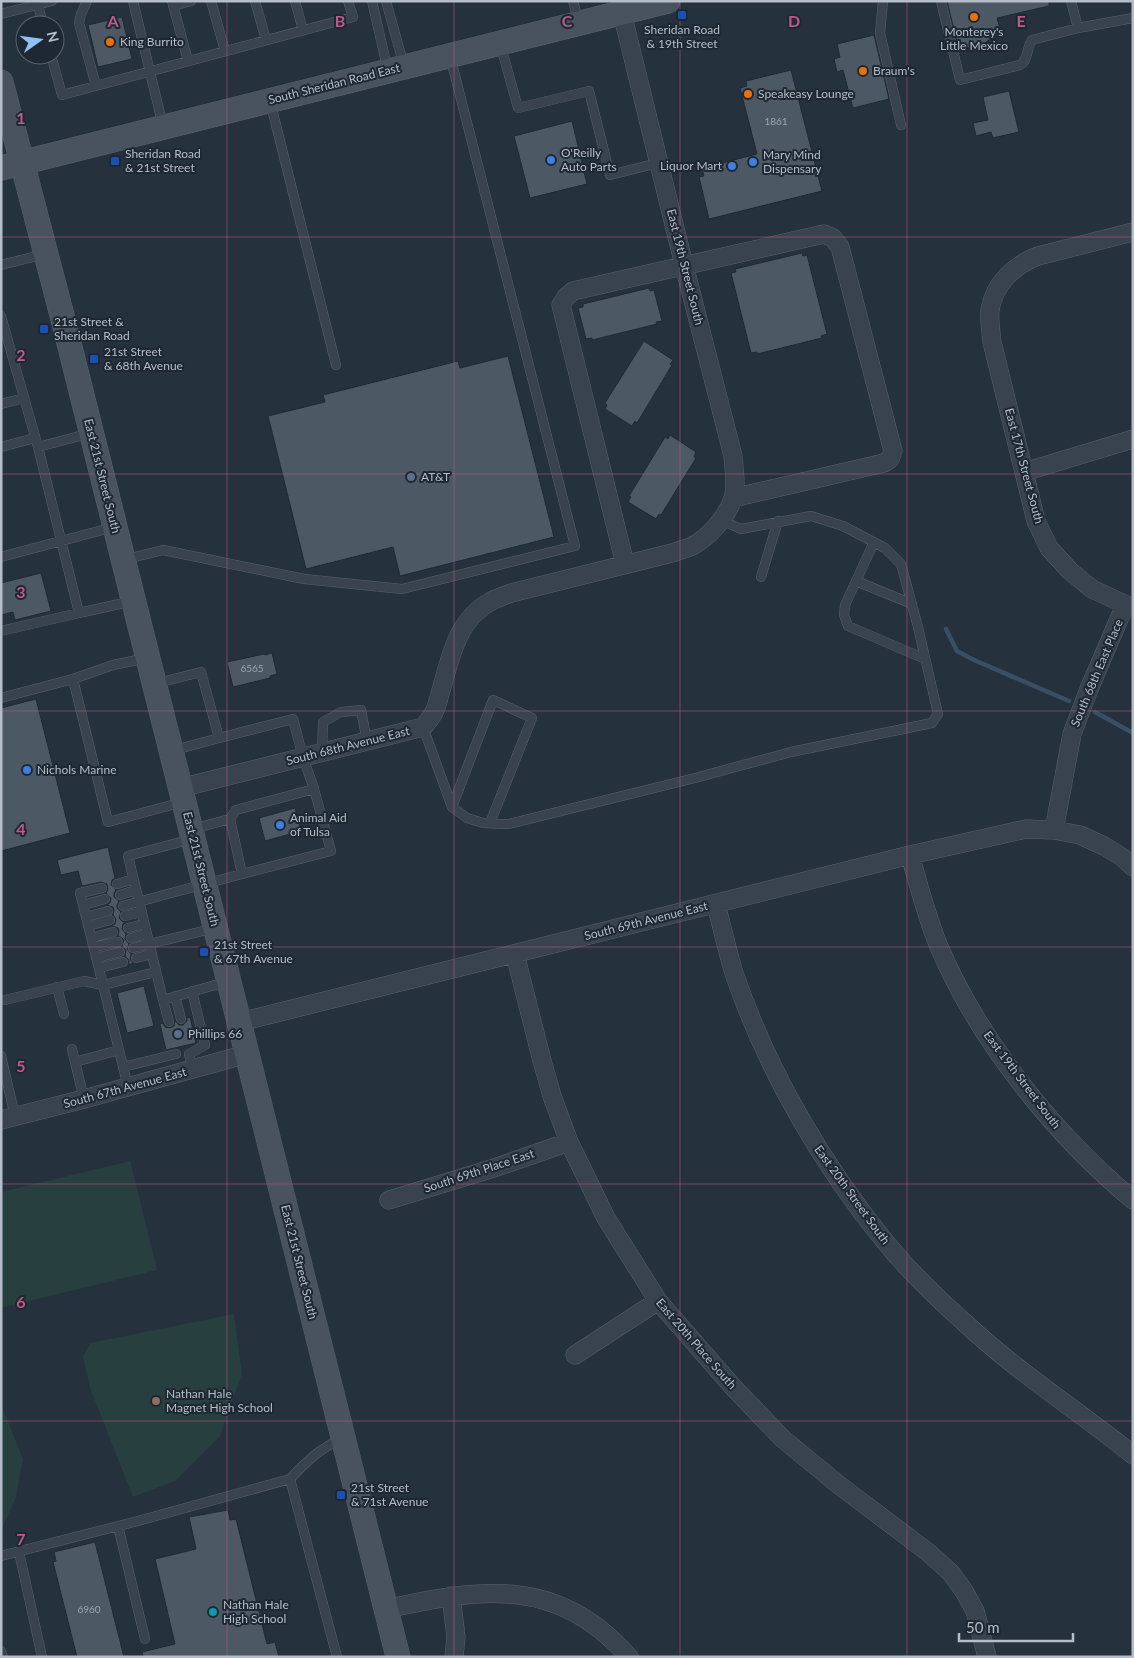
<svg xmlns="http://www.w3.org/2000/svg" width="1134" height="1658" viewBox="0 0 1134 1658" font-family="Lato,sans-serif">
<rect width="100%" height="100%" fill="#25313c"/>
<path fill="#283f3f" d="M130 1161 157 1270 1 1308V1192Z
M234 1314 242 1374 220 1436 175 1481 133 1497 90 1388 83 1357 90 1343Z
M1 1404 23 1459 16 1497 1 1531Z"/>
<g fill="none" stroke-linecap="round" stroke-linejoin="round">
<path stroke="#3a4f63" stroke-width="4.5" d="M946 629 957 651 974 660 1069 701
M1095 712 1133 733"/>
</g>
<path fill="#4c5965" stroke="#202a34" d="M947 1H1049V6L997 18 1001 32 982 45 959 50Z
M122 17 132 59 98 67 88 25Z
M874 35 889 99 853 108 843 70 837 72 834 59 840 57 837 44Z
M791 70 822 191 709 219 699 177 704 176 702 168 757 154 740 88 747 86 746 81Z
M1009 91 1019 132 993 138 991 132 976 136 973 123 988 120 983 97Z
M572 121 587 184 530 198 514 136Z
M802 253 803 256 807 255 827 334 821 336 822 338 757 354V352L751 353 731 273 736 272 735 269Z
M649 288 650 291 654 290 662 321 656 322 657 324 592 340V338L586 339 578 308 583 307V304Z
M644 341 673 360 670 364 672 365 637 423 635 421 632 426 605 409 607 405 605 403Z
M508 356 554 537 400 576 393 547 306 569 268 416 325 402 323 395 458 361 460 368Z
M670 435 696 452 694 457 696 458 661 515 659 514 656 519 628 502 631 497 629 496 665 437 668 439Z
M41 573 51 611 15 620 13 612 1 615V583Z
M272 653 277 674 270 676V678L233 687 227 662 264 654 265 655Z
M36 699 70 833 1 851V708Z
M295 808 301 831 265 841 259 818Z
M108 847 115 878 112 880 111 885 116 890 114 893V897L119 901 117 905V908L121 912 119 918 123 922H126L123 924 122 929 126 934 125 939 129 944 127 949 131 954 130 959 133 963 129 965V960L125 956 126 950 122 946 124 940 122 938 118 936 119 931 118 928 112 926 115 924 116 919 113 915 114 910 113 907 107 905 110 903 111 898 106 893 108 889 107 884 101 882 82 886 78 871 61 875 57 860Z
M144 986 154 1026 127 1033 117 993Z
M190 1017 196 1043 166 1050 160 1024 163 1023 165 1027 170 1028 174 1026 175 1021 179 1025H183L187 1021V1018Z
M228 1510 230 1520 236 1519 267 1644 275 1642 279 1657H143L142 1652 175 1644 155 1559 196 1549 189 1517Z
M95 1542 124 1657H77L53 1562 56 1561 54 1552Z"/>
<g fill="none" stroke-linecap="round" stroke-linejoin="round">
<g stroke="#57616b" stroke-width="10">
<path id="service" d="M87 1 81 14 79 23 96 86
M133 1 163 126
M172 1 188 61
M211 1 225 51
M255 1 266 40
M295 1 303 30
M372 1 388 71
M386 1 404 66
M573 1 579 23
M883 1 880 33 901 125
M941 1 960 80 1020 65C1029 60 1026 48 1032 40L1078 28 1071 1
M38 5 43 25
M173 6 191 1
M1 14 52 1
M1078 28 1133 18
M500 43 518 108 589 91 610 175 658 163
M51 55 62 95 353 17 348 1
M270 101 336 365
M1 265 45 254
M1 316 38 447 79 613 133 601
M1 404 24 398
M1 447 35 438
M38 447 91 433
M874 542 845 605 844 615 848 626 925 659
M1 557 114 527
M123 560 163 550 304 579 402 589 575 546 450 56
M761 577 778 521
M856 581 912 604
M1 631 79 613
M147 658 113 665 73 679 108 822 183 802
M154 684 201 672 219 738 171 751
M1 698 73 679
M423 727 452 807 467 818 483 823 509 824 695 778 791 752 932 723 938 714 918 627 901 564 885 548 843 526 811 516 741 529 721 520
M322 753 323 722 341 712 361 710 367 741
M452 807 493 700 532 718 490 823
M192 829 230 819
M192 839 128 856 163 1000 229 981
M242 874 331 851 314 789
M117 884 134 879
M102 888 80 893 103 985 156 972
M120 895 136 890
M83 905 105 899
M123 906 242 874 230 819 236 810 314 789 303 757 293 719 219 738
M125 916 142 912
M86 917 108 911
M88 926 110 920
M128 928 144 924
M91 938 113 932
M131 938 147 934
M94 947 118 942
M133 948 215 928
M96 958 120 952
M136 958 152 954
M99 968 123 962
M57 987 64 1014
M192 991 205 1045 189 1054 193 1070
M175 996 181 1019
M5 1000 84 981 103 985 128 1087
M163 1000 169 1022
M72 1049 75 1062
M1 1056 15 1116
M123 1067 176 1054
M84 1099 75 1062 119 1050
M290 1479 337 1657
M118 1526 145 1639
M19 1552 42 1657
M1 1556 138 1521 290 1479C307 1461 319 1449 343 1438
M1 1651 3 1657"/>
</g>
<g stroke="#57616b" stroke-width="19">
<path id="minor" d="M1133 232 1038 256C1014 265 994 284 990 310 989 321 991 332 992 342L1036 521 1049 548 1070 571 1092 589 1133 608
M1024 472 1133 439
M625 564 561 305 566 297 573 291 824 234 833 238 840 247 893 451 890 459 884 463 733 498
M180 788 423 727C436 713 436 708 441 690 451 656 457 620 490 602 496 598 504 596 511 593L672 553C678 551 684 549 690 547 708 539 727 517 733 498 737 485 734 469 733 456L684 265 622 13
M1054 830 1072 734 1089 689 1125 605
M910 855C919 886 927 919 940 949 980 1042 1055 1135 1133 1200
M716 904C722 927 727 950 734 973 767 1070 822 1165 887 1244 910 1272 937 1298 964 1322 1016 1371 1077 1410 1133 1455
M515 954 541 1057 552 1096 569 1142 606 1218 658 1301 733 1387 783 1439 839 1485 929 1553 951 1573 964 1591 975 1611 987 1657
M240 1022 910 855 1026 829 1054 830 1080 835 1104 846 1122 857 1133 867
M1 1120 84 1099 247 1054
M389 1200 494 1168 569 1142
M575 1355 658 1301
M451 1596 456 1637 454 1657
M386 1609C482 1588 557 1576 629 1657"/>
</g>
<g stroke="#57616b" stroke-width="25">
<path id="secondary" d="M1 82 64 323 398 1657
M1 168 668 1"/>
</g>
<use href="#service" stroke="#39434d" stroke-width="9"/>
<use href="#minor" stroke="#39434d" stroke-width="18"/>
<use href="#secondary" stroke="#48535f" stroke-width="24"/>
</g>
<path fill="none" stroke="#bd5a87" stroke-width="1" stroke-opacity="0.55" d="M227 1V1657M454 1V1657M680 1V1657M907 1V1657M1 237H1133M1 474H1133M1 711H1133M1 947H1133M1 1184H1133M1 1421H1133"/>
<g fill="#1a4fb4" stroke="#1e2832" stroke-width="2">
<rect x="677" y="10" width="10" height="10" rx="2.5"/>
<rect x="110" y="156" width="10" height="10" rx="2.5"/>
<rect x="39" y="324" width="10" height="10" rx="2.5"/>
<rect x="89" y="354" width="10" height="10" rx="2.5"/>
<rect x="199" y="947" width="10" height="10" rx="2.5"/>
<rect x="336" y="1490" width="10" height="10" rx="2.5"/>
</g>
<g fill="#e8710a" stroke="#1e2832" stroke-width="2">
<circle cx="974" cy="17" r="5"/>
<circle cx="110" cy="42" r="5"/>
<circle cx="863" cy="71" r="5"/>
<circle cx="748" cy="94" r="5"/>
</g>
<g fill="#3f7fe0" stroke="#1e2832" stroke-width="2">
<circle cx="551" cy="160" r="5"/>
<circle cx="753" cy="162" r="5"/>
<circle cx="732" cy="166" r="5"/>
<circle cx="27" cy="770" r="5"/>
<circle cx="280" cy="825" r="5"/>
</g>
<g fill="#5c6f8a" stroke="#1e2832" stroke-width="2">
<circle cx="411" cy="477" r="5"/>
<circle cx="178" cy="1034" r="5"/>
</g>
<circle fill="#8d6e63" stroke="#1e2832" stroke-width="2" cx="156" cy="1401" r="5"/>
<circle fill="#0f9aa8" stroke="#1e2832" stroke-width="2" cx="213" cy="1612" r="5"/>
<g text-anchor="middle" stroke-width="4" stroke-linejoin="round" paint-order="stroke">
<g font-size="10" fill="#9ba5af">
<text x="776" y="125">1861</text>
<text x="252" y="672">6565</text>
<text x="89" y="1613">6960</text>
</g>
<g font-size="12" fill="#b5bec8" stroke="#1e2832" text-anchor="start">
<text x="682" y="34" text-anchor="middle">Sheridan Road<tspan x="682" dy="14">&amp; 19th Street</tspan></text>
<text x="974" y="36" text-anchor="middle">Monterey's<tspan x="974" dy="14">Little Mexico</tspan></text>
<text x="120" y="46">King Burrito</text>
<text x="873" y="75">Braum's</text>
<text x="758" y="98">Speakeasy Lounge</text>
<text x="561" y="157">O'Reilly<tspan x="561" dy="14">Auto Parts</tspan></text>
<text x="125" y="158">Sheridan Road<tspan x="125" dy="14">&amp; 21st Street</tspan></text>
<text x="763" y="159">Mary Mind<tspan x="763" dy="14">Dispensary</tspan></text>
<text x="722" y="170" text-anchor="end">Liquor Mart</text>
<text x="54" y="326">21st Street &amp;<tspan x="54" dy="14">Sheridan Road</tspan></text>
<text x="104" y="356">21st Street<tspan x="104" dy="14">&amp; 68th Avenue</tspan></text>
<text x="421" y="481">AT&amp;T</text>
<text x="37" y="774">Nichols Marine</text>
<text x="290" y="822">Animal Aid<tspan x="290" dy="14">of Tulsa</tspan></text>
<text x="214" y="949">21st Street<tspan x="214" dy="14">&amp; 67th Avenue</tspan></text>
<text x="188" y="1038">Phillips 66</text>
<text x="166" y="1398">Nathan Hale<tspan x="166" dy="14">Magnet High School</tspan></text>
<text x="351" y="1492">21st Street<tspan x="351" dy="14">&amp; 71st Avenue</tspan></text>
<text x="223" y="1609">Nathan Hale<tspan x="223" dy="14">High School</tspan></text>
</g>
<g font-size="12" fill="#b5bec8" stroke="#1e2832">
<text transform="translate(334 84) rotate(-14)" y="4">South Sheridan Road East</text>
<text transform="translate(685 267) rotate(76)" y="4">East 19th Street South</text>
<text transform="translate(1024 466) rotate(75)" y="4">East 17th Street South</text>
<text transform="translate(102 476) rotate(76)" y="4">East 21st Street South</text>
<text transform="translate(1097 673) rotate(-67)" y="4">South 68th East Place</text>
<text transform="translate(348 746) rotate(-14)" y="4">South 68th Avenue East</text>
<text transform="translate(201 869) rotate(76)" y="4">East 21st Street South</text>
<text transform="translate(646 921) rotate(-14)" y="4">South 69th Avenue East</text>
<text transform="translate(1022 1080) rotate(53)" y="4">East 19th Street South</text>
<text transform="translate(125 1088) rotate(-15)" y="4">South 67th Avenue East</text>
<text transform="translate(479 1171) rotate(-18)" y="4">South 69th Place East</text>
<text transform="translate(852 1195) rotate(54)" y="4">East 20th Street South</text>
<text transform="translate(299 1262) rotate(76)" y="4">East 21st Street South</text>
<text transform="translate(696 1344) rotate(49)" y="4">East 20th Place South</text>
</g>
</g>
<g font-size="16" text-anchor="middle" font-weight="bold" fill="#bd5a87" stroke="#1e2832" stroke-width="4" stroke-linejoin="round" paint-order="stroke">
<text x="113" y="27">A</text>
<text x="340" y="27">B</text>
<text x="567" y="27">C</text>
<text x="794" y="27">D</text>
<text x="1021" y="27">E</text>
<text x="21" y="124">1</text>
<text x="21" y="361">2</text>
<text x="21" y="598">3</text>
<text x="21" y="835">4</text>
<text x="21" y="1072">5</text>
<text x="21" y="1308">6</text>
<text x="21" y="1545">7</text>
</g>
<rect width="1134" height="1658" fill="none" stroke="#b5bec8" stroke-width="5"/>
<g transform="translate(40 40) rotate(76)"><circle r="24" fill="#1e2832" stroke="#5a646e"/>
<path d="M0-4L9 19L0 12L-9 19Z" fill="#90bff2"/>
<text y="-8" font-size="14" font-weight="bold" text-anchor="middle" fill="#b5bec8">N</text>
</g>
<path d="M959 1633v8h114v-8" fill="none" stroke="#b5bec8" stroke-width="2.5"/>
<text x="966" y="1633" font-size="15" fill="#b5bec8" stroke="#1e2832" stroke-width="4" paint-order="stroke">50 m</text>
</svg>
